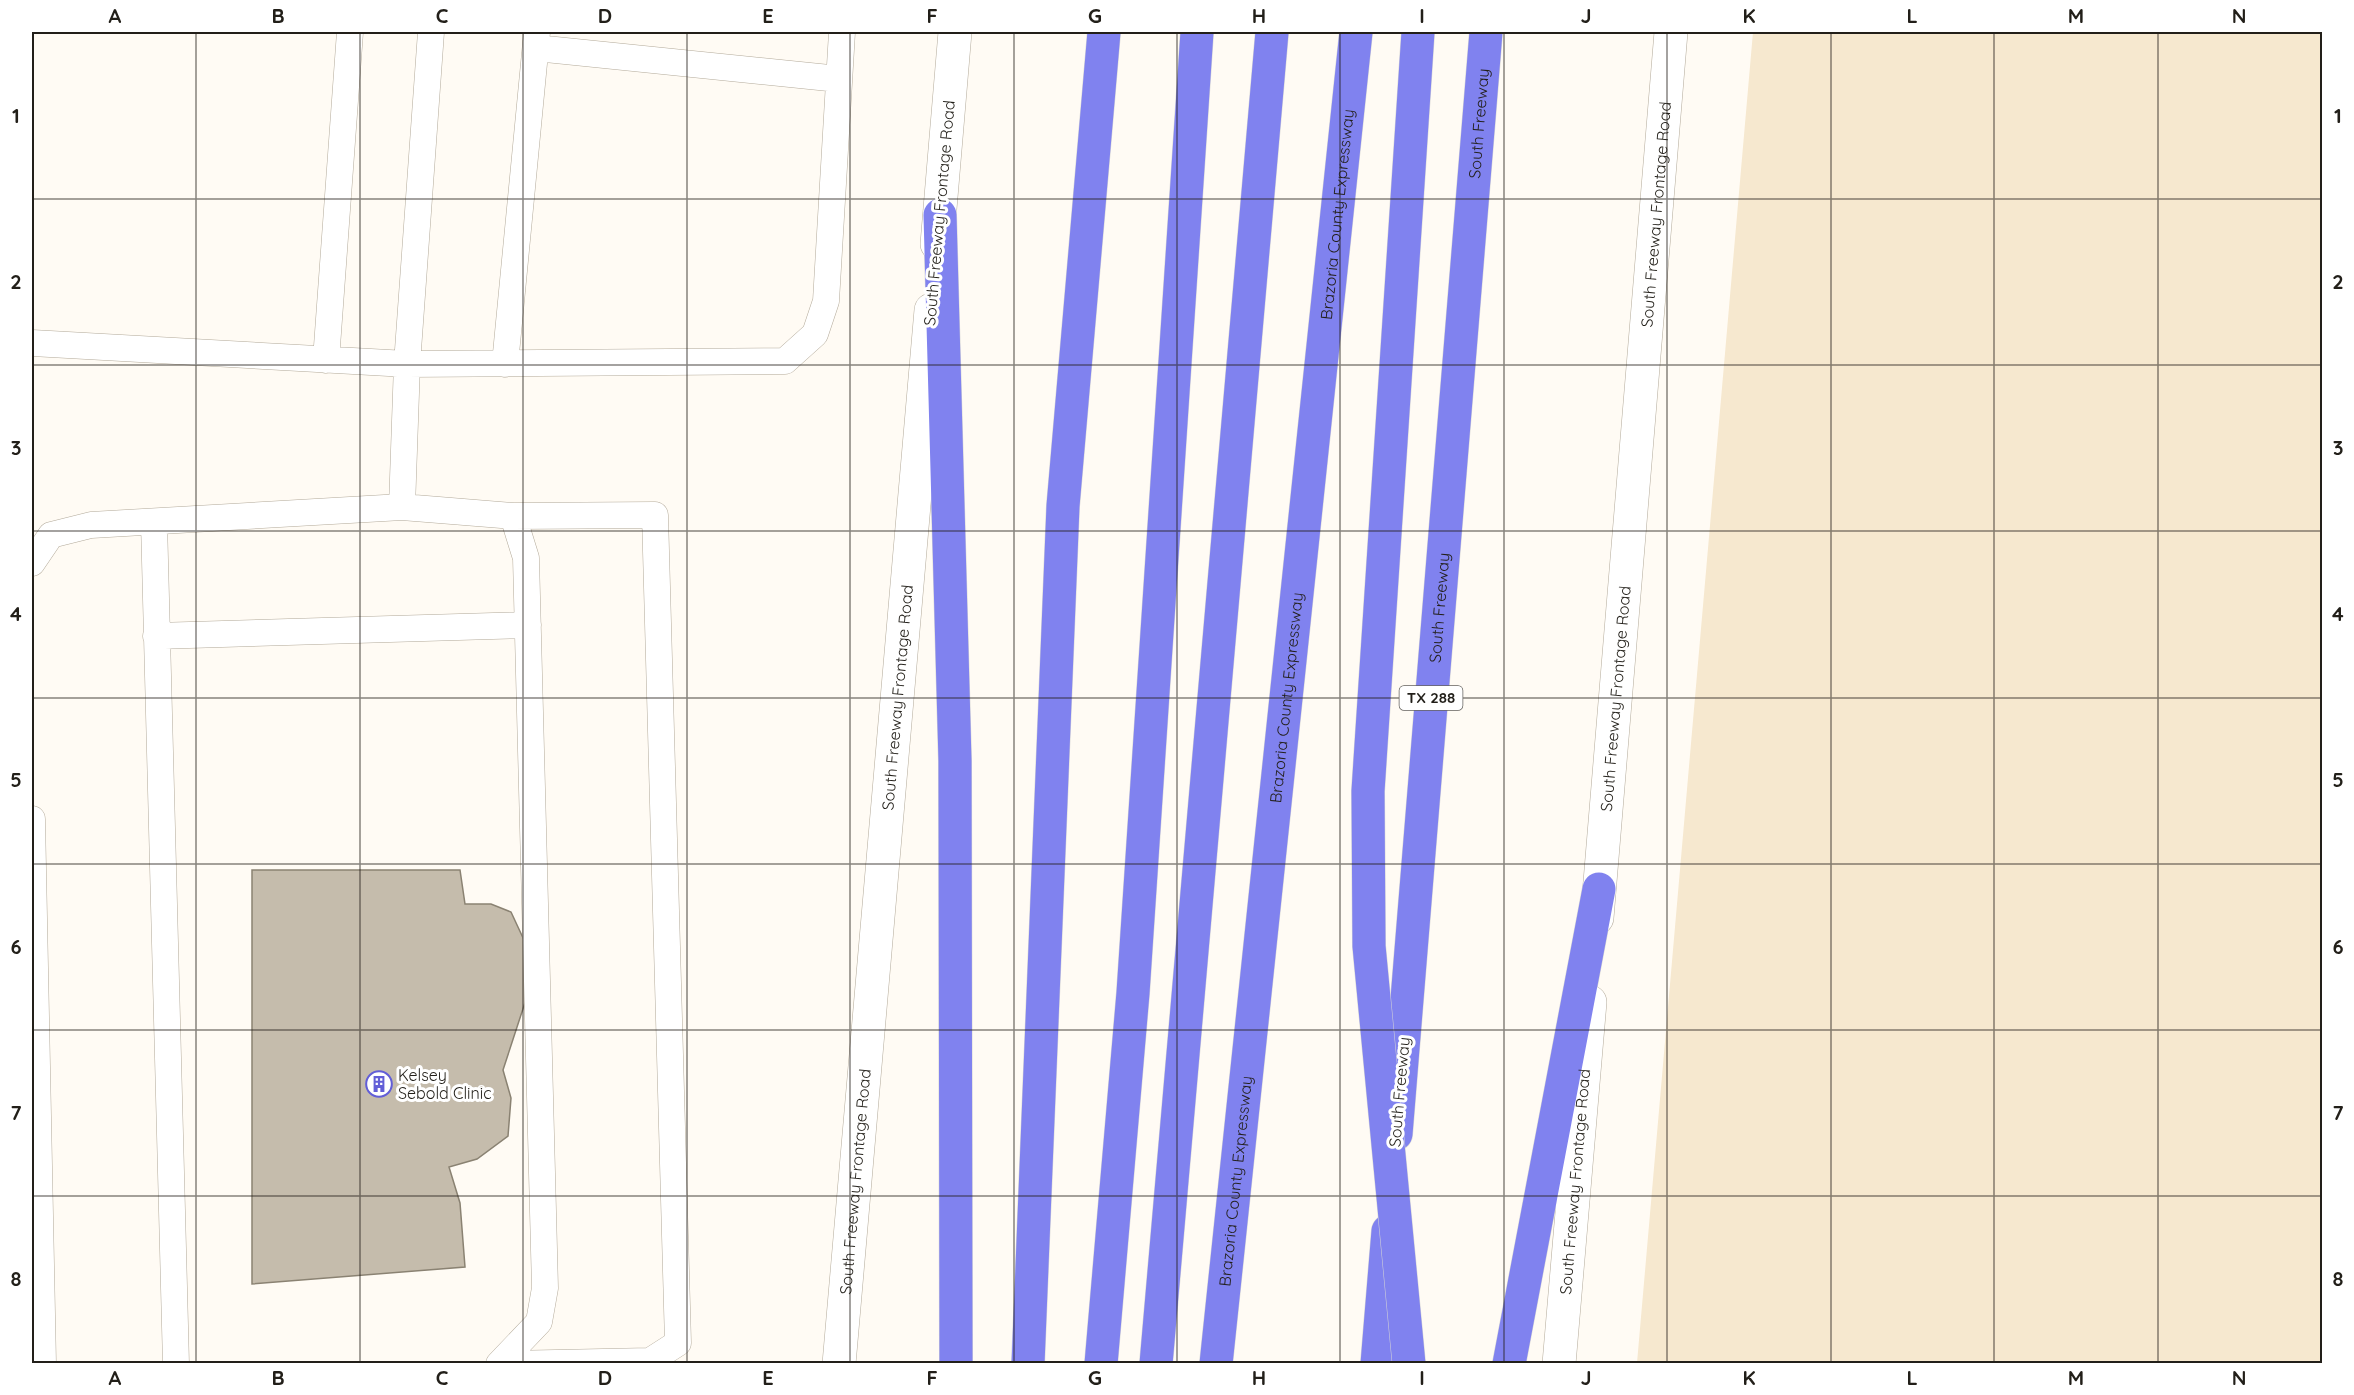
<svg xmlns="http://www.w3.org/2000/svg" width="2354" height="1395" viewBox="0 0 2354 1395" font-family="Quicksand,sans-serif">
<rect width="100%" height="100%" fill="#fffbf4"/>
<path fill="#f6e8cf" d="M1753 32H2322V1363H1637Z"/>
<path fill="#c5bcac" stroke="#8a8272" stroke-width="1.5" d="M252 870H460L465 904H491L511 912 524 940 534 975 503 1070 511 1098 508 1136 477 1159 449 1167 460 1203 465 1267 252 1284Z"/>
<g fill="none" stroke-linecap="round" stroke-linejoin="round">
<g stroke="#b3aa9a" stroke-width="27">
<path id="lane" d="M536 48 839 79
M32 343 407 364 431 32
M326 360 350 32
M505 364 537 32
M154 522 176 1364
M32 563 51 535 91 525 402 507
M156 636 528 625
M32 819 43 1364
M499 1364 539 1322 545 1288 526 558 513 516 402 507 407 364 785 361 815 334 826 301 842 32
M504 1364 650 1361 678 1343 655 515 513 516"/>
</g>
<g stroke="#b3aa9a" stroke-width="34">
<g id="secondary">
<path d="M937 244 955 32"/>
<path id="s1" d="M1597 918 1671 32"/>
<path id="s2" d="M839 1364 931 310"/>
<path id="s3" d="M1559 1364 1590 1002"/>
</g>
</g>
<g stroke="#d7d7d6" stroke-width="34">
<g id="highway">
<path d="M940 215 955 761 956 1364"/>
<path id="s4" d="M1396 1134 1486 32"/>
<path d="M1028 1364 1063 506 1104 32"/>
<path d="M1101 1364 1133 993 1197 32"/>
<path d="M1156 1364 1272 32"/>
<path id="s5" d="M1216 1364 1356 32"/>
<path d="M1377 1364 1388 1231"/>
<path d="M1509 1364 1599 889"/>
</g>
</g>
<use href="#lane" stroke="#fff" stroke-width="26"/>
<use href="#secondary" stroke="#fff" stroke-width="33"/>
<use href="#highway" stroke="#8082ef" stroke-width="33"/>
<g stroke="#d7d7d6" stroke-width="34" stroke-linecap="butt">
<path id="highway-bridge" d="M1409 1364 1369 946 1368 791 1418 32"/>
</g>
<use href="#highway-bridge" stroke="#8082ef" stroke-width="33"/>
</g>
<path fill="none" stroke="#221f19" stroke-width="1.5" stroke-opacity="0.55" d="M196 32V1364M360 32V1364M523 32V1364M687 32V1364M850 32V1364M1014 32V1364M1177 32V1364M1340 32V1364M1504 32V1364M1667 32V1364M1831 32V1364M1994 32V1364M2158 32V1364M32 199H2322M32 365H2322M32 531H2322M32 698H2322M32 864H2322M32 1030H2322M32 1196H2322"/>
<defs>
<g id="building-ring" transform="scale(1.35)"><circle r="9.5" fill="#fff" stroke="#625ed7" stroke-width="1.5"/><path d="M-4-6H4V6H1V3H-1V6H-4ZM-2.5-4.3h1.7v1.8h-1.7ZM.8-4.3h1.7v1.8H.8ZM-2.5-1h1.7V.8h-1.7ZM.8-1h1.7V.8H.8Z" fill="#625ed7"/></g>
</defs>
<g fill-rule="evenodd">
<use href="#building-ring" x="379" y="1084"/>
</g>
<g text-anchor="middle" stroke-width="6" stroke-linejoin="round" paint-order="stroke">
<rect fill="#fff" stroke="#64625e" stroke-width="1.5" x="1399.5" y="686" width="63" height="24" rx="4.5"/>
<g font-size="15" font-weight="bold" fill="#221f19">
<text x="1431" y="703">TX 288</text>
</g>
<g font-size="16" fill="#221f19" stroke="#fff">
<text dy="6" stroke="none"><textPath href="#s4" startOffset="1014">South Freeway</textPath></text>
<text transform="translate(939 213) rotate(-85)" y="6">South Freeway Frontage Road</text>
<text dy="6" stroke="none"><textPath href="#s1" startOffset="706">South Freeway Frontage Road</textPath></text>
<text dy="6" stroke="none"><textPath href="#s5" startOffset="1156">Brazoria County Expressway</textPath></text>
<text dy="6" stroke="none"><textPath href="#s4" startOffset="528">South Freeway</textPath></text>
<text dy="6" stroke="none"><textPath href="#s5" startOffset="670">Brazoria County Expressway</textPath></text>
<text dy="6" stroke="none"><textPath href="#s2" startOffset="669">South Freeway Frontage Road</textPath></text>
<text dy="6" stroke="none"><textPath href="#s1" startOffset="220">South Freeway Frontage Road</textPath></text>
<text transform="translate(1399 1092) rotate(-85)" y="6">South Freeway</text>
<text dy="6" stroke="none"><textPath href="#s5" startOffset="184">Brazoria County Expressway</textPath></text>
<text dy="6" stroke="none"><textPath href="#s2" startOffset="183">South Freeway Frontage Road</textPath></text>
<text dy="6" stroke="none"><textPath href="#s3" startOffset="183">South Freeway Frontage Road</textPath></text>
</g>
<g font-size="16" fill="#221f19" stroke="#fff" text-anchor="start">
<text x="398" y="1081">Kelsey<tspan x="398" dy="18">Sebold Clinic</tspan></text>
</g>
</g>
<rect width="2354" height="1395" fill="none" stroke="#ffffff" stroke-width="66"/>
<rect x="33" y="33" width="2288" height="1329" fill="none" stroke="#221f19" stroke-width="2"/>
<g font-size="20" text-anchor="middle" font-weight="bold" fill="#221f19">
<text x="115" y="23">A</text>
<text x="278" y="23">B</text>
<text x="442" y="23">C</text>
<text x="605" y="23">D</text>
<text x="768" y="23">E</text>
<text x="932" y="23">F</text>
<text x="1095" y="23">G</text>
<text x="1259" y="23">H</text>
<text x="1422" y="23">I</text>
<text x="1586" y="23">J</text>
<text x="1749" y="23">K</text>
<text x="1912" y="23">L</text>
<text x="2076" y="23">M</text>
<text x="2239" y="23">N</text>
<text x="16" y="123">1</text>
<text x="2338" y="123">1</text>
<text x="16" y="289">2</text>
<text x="2338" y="289">2</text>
<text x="16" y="455">3</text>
<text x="2338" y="455">3</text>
<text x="16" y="621">4</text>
<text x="2338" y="621">4</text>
<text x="16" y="787">5</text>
<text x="2338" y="787">5</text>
<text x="16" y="954">6</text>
<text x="2338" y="954">6</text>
<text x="16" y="1120">7</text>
<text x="2338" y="1120">7</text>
<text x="16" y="1286">8</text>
<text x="2338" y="1286">8</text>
<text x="115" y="1385">A</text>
<text x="278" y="1385">B</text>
<text x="442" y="1385">C</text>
<text x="605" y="1385">D</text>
<text x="768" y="1385">E</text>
<text x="932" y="1385">F</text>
<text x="1095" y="1385">G</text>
<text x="1259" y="1385">H</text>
<text x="1422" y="1385">I</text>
<text x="1586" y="1385">J</text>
<text x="1749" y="1385">K</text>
<text x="1912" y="1385">L</text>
<text x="2076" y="1385">M</text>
<text x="2239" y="1385">N</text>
</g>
</svg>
